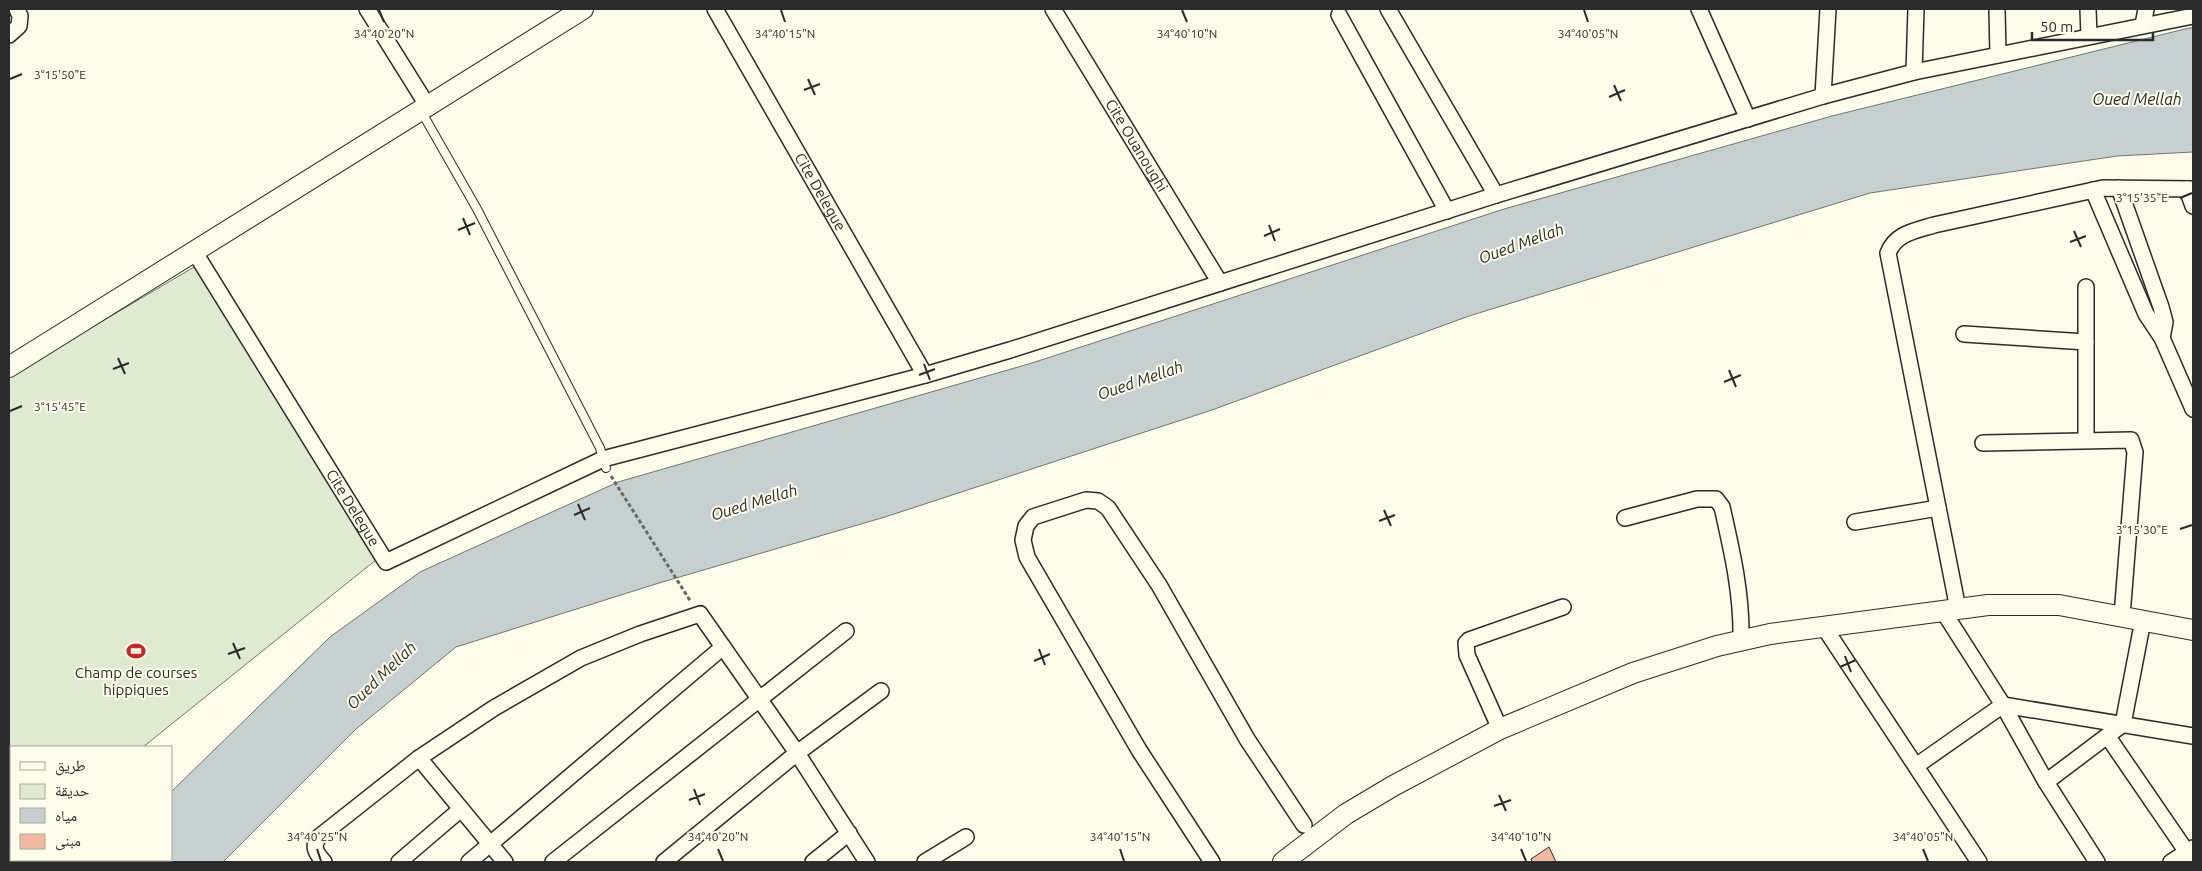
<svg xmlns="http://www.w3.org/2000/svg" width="2202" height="871" viewBox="0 0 2202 871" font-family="Ubuntu,'Noto Naskh Arabic',sans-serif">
<rect width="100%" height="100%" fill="#fdfbea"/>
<path fill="#deebd1" stroke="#74746e" d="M201 263 382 555 143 747H11V860H85L82 862H9V376Z"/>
<path fill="#c7d0d0" stroke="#74746e" d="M2189 28H2193V152L2117 156 1870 193 1469 316 1212 410 885 517 659 583 456 647 356 729 223 862H100L103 860H171V792L330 637 420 572 618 482 1032 363 1504 209 1832 116Z"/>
<path fill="#f2b8a0" stroke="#2b2b2b" d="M1549 847 1556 862H1532L1531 859Z"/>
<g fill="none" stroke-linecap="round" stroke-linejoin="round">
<g stroke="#2b2b2b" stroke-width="10">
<path id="lane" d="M421 111 477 209 600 448 606 468"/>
</g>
<g stroke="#2b2b2b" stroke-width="18">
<g id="street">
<path d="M367 9 427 105"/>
<path id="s1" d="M715 9 925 375"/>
<path id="s2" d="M1053 9 1220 283"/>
<path d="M1388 9 1496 195"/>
<path d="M1699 9 1748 119"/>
<path d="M1997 9 1998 55"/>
<path d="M2088 9 2089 36"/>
<path d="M1339 15 1447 211"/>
<path d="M2143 25 2146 9"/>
<path d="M9 35 19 26 20 16 17 9"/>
<path d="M1914 72 1916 9"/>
<path d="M1823 96 1828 9"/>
<path d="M2119 188 2161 307 2165 322 2162 338"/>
<path d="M2187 189 2193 206"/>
<path d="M2093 190 2146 314 2162 338 2193 409"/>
<path id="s3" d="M194 251 386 562 603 459 925 375 1010 350 1496 195 1823 96 1914 72 2193 16"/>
<path d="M1964 334 2086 342"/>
<path d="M2086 440V287"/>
<path d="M1983 443 2131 440 2135 452 2122 616"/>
<path d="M1625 518 1697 499H1716L1722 507C1732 551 1742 594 1741 640"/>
<path d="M1855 522 1938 508"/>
<path d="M1958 609 1888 253C1896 233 1915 231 1934 225L2103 188 2193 189"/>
<path d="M1943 611 2003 705 2193 736"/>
<path d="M1824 627 1979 862"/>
<path d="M1500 729 1467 655 1466 643 1469 640 1563 607"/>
<path d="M2108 737 2193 861"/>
<path d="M419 758 505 862"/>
<path d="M1916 766 2003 705 2046 782 2097 862"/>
<path d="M2046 782 2123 724 2143 620"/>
<path d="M324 862C317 854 311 847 319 837L419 758 494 708 581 658 640 634 700 614 797 753 867 862"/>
<path d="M399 862 461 809"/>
<path d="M469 862 723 647"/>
<path d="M553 862 846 631"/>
<path d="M664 862 797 753 881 691"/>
<path d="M813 862 849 833"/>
<path d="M925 862 966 837"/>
<path d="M1212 862 1139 750 1027 557 1023 540 1026 526 1033 517 1086 500 1098 501 1108 508 1159 585 1247 739 1304 825"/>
<path d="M2171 862 2193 848"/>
</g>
</g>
<g stroke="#2b2b2b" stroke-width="22">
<path id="secondary" d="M9 367 583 9
M1283 862 1346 814 1393 786 1500 729 1633 673 1717 646 1770 634 1988 605H2059L2193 630"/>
</g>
<path stroke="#6a6964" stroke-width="3" stroke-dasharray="4 2.5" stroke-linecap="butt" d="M611 476 691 602"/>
<use href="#lane" stroke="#fdfbea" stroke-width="8"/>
<use href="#street" stroke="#fdfbea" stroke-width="15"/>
<use href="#secondary" stroke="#fdfbea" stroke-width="20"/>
</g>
<path fill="none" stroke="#2b2b2b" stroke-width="2" d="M379 10 384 22M781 10 785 22M1182 10 1187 22M1584 10 1588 22M10 79 22 74M808 79 815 95M1614 85 1621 101M804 90 820 84M1609 97 1625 90M2180 198 2192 193M463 218 470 235M1269 225 1275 241M458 230 475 223M2074 231 2081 247M1264 236 1280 229M2070 242 2086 236M118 358 125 374M924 364 930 380M113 369 129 363M1729 370 1736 387M919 375 935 369M1724 382 1741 375M10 411 22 406M578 504 585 520M1384 510 1391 526M574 515 590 508M1379 521 1395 515M2180 529 2192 525M233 643 240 659M1039 649 1045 665M228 654 245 648M1845 656 1851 672M1034 661 1050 654M1840 667 1856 660M694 789 700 805M1499 795 1506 811M689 800 705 794M1494 806 1511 800M317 849 321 861M718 849 723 861M1120 849 1124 861M1521 849 1526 861M1923 849 1928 861"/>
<defs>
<g id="stadium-bare" transform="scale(1.5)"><path d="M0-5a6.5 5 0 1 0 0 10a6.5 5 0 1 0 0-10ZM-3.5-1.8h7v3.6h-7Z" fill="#c62828" stroke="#fdfbea" stroke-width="2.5" paint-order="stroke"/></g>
</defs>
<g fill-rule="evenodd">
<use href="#stadium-bare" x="136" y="651"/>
</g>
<g text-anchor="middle" stroke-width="4" stroke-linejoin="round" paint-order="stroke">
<g font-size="15" fill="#2b2b2b" stroke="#fdfbea">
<text dy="5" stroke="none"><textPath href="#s2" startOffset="160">Cite Ouanoughi</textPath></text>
<text dy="5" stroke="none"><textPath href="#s1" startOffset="211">Cite Delegue</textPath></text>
<text dy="5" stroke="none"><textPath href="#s3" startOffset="302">Cite Delegue</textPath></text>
</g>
<g font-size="15" fill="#2b2b2b" stroke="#fdfbea">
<text x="136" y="678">Champ de courses<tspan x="136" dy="17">hippiques</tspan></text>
</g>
<g font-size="16" font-style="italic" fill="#2b2b2b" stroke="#fdfbea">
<text x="2137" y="105">Oued Mellah</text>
<text transform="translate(1521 243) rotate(-20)" y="6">Oued Mellah</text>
<text transform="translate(1140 380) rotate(-19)" y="6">Oued Mellah</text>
<text transform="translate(754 502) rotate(-17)" y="6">Oued Mellah</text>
<text transform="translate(381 675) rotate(-44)" y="6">Oued Mellah</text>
</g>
</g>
<g font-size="12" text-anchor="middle" fill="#2b2b2b" stroke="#fdfbea" stroke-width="4" stroke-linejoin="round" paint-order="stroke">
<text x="384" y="38">34°40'20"N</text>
<text x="785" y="38">34°40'15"N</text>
<text x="1187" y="38">34°40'10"N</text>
<text x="1588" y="38">34°40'05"N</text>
<text x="60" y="79">3°15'50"E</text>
<text x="2142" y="202">3°15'35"E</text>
<text x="60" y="411">3°15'45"E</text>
<text x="2142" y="534">3°15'30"E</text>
<text x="317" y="841">34°40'25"N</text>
<text x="718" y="841">34°40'20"N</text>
<text x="1120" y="841">34°40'15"N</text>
<text x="1521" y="841">34°40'10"N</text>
<text x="1923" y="841">34°40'05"N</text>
</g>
<rect width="2202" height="871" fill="none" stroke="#2b2b2b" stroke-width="20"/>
<rect x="10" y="746" width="162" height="115" fill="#fdfbea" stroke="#a9a89e"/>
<rect x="20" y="762" width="25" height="8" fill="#fdfbea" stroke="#a9a89e"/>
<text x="55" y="771" font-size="15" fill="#2b2b2b">طريق</text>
<rect x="20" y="784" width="25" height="15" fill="#deebd1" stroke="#a9a89e"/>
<text x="55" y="796" font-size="15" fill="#2b2b2b">حديقة</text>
<rect x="20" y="808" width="25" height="15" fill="#c7d0d0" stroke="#a9a89e"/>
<text x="55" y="821" font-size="15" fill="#2b2b2b">مياه</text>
<rect x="20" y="834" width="25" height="15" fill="#f2b8a0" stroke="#a9a89e"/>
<text x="55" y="846" font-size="15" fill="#2b2b2b">مبنى</text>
<path d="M2032 32v8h121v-8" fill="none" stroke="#2b2b2b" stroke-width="2.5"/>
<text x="2040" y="32" font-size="15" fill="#2b2b2b" stroke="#fdfbea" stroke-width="4" paint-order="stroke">50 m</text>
</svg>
